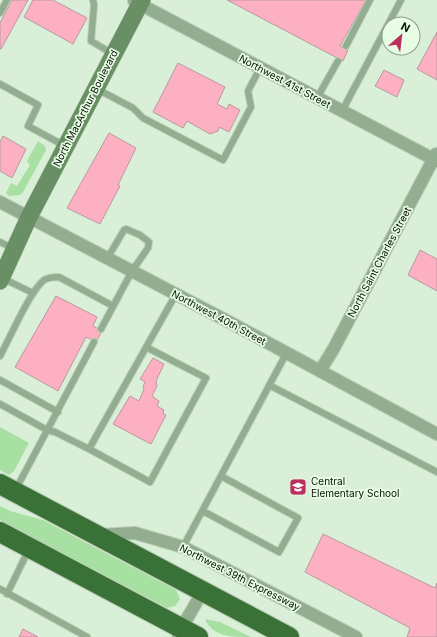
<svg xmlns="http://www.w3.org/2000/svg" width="437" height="637" viewBox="0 0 437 637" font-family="Inter,sans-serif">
<rect width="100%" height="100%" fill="#daefd7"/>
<path fill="#a8e0a3" d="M38 141 45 146 46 150 23 192 20 195 9 196 6 193 11 183 17 186 30 165 27 161Z
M0 427 29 443 14 471 9 475 0 470Z
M0 506 10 511 43 520 176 590 180 599 175 606 167 608 0 520Z
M205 619 220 622 251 637C231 637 213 637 205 619Z"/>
<path fill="#fdb0c1" stroke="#ba99a0" d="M12 0H28L1 49H0V23Z
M33 0H53L87 18 73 44 24 17Z
M227 0H366L340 46 348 50 343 61Z
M437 32V80L417 69Z
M178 63 225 87 217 104 227 109 229 104 240 110 229 132 219 127 218 131 210 134 187 121 183 128 153 112Z
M384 70 404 80 397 97 375 86Z
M109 133 136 148 118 185 120 186 100 224 67 208Z
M3 136 26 149 12 178 0 171V142Z
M420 250 437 259V291L408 275Z
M56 296 97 317 93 326 102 331 96 342 86 337 58 391 15 367Z
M153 358 164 364 156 381 157 386 152 396 159 401 157 406 164 410 163 414 166 415 151 444 113 424 130 396 139 401 144 389 143 387 145 382 140 379Z
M323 534 435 588 437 583V637H407L410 628 305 572Z
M23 629 38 637H19Z"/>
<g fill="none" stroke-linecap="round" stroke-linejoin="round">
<g stroke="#b9cbb6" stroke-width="8">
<path id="service" d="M93 0 94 5 91 41 113 54
M0 13 7 0
M346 46 370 0
M0 84 38 105 28 126 65 146
M97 89 133 108 143 118 223 160 251 107 248 91 260 68
M317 98 338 61
M342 111 401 0
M0 242 10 247
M2 278 33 293
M101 329 132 271 148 248 149 242 140 235 126 229 124 230 107 259
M0 356C10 338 30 291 44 280 49 277 54 277 59 277L113 306
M0 380 58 412
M269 385 437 472
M0 404 47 430 55 432 89 449 150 482 206 378 146 347
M89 449 176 294
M16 489 94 342
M203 511 279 552 298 518 221 476
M183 547 287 352
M0 589 87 637
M7 594 28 551"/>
</g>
<g stroke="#b9cbb6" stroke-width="14">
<path id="minor" d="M134 1 437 161
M0 202 233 324 437 434
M320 371 334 348 436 154
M99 535 135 533 183 547 356 637
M178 634 203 591"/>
</g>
<g stroke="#b9cbb6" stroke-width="18">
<path id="secondary" d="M0 281 29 217 142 0"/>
</g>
<g stroke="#b9cbb6" stroke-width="22">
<path id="trunk" d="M0 484 289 637
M0 532 198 637"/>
</g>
<use href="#service" stroke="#92ad8f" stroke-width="6"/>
<use href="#minor" stroke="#92ad8f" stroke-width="12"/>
<use href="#secondary" stroke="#689064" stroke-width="17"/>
<use href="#trunk" stroke="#3a7136" stroke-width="20"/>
</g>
<defs>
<g id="school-square" transform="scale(0.9)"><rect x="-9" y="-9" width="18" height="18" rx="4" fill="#bb2e5f" stroke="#e7fde4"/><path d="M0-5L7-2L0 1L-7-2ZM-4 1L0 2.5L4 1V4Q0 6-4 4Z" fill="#fff"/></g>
</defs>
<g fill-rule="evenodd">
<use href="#school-square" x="298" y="487"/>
</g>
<g text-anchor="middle" stroke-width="3.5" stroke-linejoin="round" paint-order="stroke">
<g font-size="10" fill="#091008" stroke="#e7fde4">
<text transform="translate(285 81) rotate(28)" y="4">Northwest 41st Street</text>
<text transform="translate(85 108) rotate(-63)" y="4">North MacArthur Boulevard</text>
<text transform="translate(379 262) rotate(-62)" y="4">North Saint Charles Street</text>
<text transform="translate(219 317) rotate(28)" y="4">Northwest 40th Street</text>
<text transform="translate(240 577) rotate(27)" y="4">Northwest 39th Expressway</text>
</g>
<g font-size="10" fill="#091008" stroke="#e7fde4" text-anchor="start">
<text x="311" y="485">Central<tspan x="311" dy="12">Elementary School</tspan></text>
</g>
</g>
<g transform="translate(401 36) rotate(28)"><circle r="19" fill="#e7fde4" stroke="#8e9e8c"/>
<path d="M0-3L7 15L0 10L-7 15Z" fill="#bb2e5f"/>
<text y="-6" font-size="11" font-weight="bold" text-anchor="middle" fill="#091008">N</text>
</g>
</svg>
